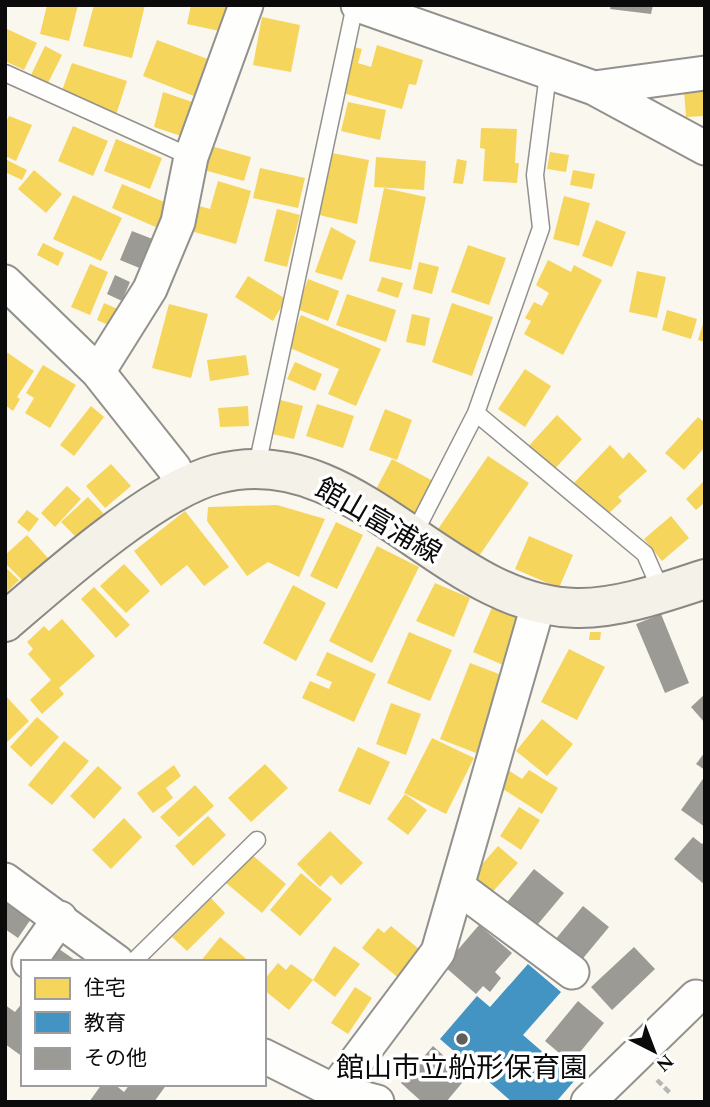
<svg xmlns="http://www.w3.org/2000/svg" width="710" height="1107" viewBox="0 0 710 1107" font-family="Spectral,'Noto Sans JP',serif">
<rect width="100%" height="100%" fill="#faf7ef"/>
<path fill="#f6d55c" d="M47 5H78L69 41 40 34Z
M94 5H145L132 58 83 46Z
M191 5H231L224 32 187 24Z
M262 17 300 25 291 72 253 65Z
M5 28 37 43 24 70 5 61Z
M157 40 213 61 199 98 143 76Z
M377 45 423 60 416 85 409 84 402 109 339 92 350 46 362 49 358 63 371 67Z
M45 46 62 55 48 83 31 75Z
M72 63 127 81 115 118 59 99Z
M705 88V116L686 117 684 90Z
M163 92 198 104 191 123 186 121 181 136 154 127Z
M348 102 386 110 380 140 341 131Z
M9 116 32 125 16 161 5 156V124Z
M73 126 108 141 93 176 58 161Z
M481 128 517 129 515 163H519L517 183 483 181 485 149 480 148Z
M116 139 162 158 150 189 104 171Z
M211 146 251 157 244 181 204 170Z
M550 152 569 155 566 172 547 169Z
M332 153 369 160 357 224 315 214 321 184 326 185Z
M376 157 426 161 424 190 374 187Z
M5 159 27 170 22 180 5 172Z
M457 159 467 161 463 184 453 183Z
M260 168 305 178 298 208 253 198Z
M34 170 62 194 46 213 18 189Z
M573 170 595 174 592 189 570 185Z
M218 181 251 191 236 244 191 231 199 206 210 209Z
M122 184 169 204 158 228 112 208Z
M384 188 426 197 411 270 369 261Z
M73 195 122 218 101 261 53 239Z
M564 196 590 203 579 246 553 239Z
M277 209 300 215 287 267 264 261Z
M596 220 626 232 612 267 582 256Z
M331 227 356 241 342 280 315 272Z
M43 243 64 253 58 266 37 255Z
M468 245 506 258 489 305 451 292Z
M548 260 571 272 574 265 602 280 563 355 524 334 531 321 525 318 534 302 542 306 549 293 536 285Z
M419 262 439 267 432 294 413 289Z
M90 264 108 272 90 315 71 307Z
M637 271 666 277 657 318 629 312Z
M248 276 286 299 273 321 235 297Z
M382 277 403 283 398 298 377 291Z
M308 279 339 291 328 321 297 309Z
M347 294 396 310 386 342 336 325Z
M104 303 120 310 113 327 97 320Z
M452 303 493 317 472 376 432 362Z
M169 304 208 314 191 378 152 368Z
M667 310 697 319 691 339 662 330Z
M412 314 430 318 425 346 406 342Z
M301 315 381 349 356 406 328 394 339 369 288 347Z
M705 317V342L698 340Z
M5 351 34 371 17 397 20 399 13 411 5 405Z
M246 355 249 375 210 381 207 360Z
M295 362 322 374 315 391 287 379Z
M43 365 76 385 50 428 25 413 34 398 26 393Z
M525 369 551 386 525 427 498 409Z
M277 399 303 406 294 439 268 433Z
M317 404 354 416 343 448 306 436Z
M91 406 104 417 74 456 60 445Z
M248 406 249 426 220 427 218 408Z
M385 409 412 420 397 460 369 450Z
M557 415 582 439 551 473 525 450Z
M698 417 705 423V447L684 470 665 453Z
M610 445 623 459 629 452 647 471 618 497 622 501 606 516 574 483Z
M488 456 529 483 477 559 436 532Z
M392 459 433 481 414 514 374 493Z
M111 464 131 486 105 508 86 486Z
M703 482 705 502 696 510 686 499Z
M67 486 81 499 55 527 41 513Z
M88 497 104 514 78 539 61 522Z
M277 505 325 519 299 577 268 562 247 576 207 521 208 507Z
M27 510 39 519 29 532 17 522Z
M185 511 229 567 204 586 187 565 161 586 134 551Z
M671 516 689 538 662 561 644 539Z
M336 522 363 535 337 589 310 576Z
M27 535 48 558 23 581 5 563V555Z
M529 536 573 555 559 588 515 569Z
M377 546 419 567 372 663 329 641Z
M124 564 150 591 126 613 100 586Z
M5 567 19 580 5 594Z
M435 583 470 598 454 637 416 621Z
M293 585 326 603 296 661 263 643Z
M94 587 130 625 116 638 81 599Z
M493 605 523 619 503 665 473 652Z
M62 619 95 656 59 688 64 694 42 714 30 700 51 680 28 654 33 649 27 642 44 626 49 631Z
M409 632 452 650 430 701 387 683Z
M590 632H601L600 640H589Z
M569 649 605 667 577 720 541 702Z
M327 652 376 674 354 722 302 698 310 681 329 689 332 682 316 675Z
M470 663 507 677 476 753 440 739Z
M5 695 29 721 5 744Z
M391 703 421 714 406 755 376 744Z
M37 717 59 737 31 767 10 747Z
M542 719 573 744 547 776 516 751Z
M432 738 474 758 446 814 404 793Z
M64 741 89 761 52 805 28 785Z
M358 747 390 762 370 805 338 791Z
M265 764 288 788 251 822 228 798Z
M174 765 181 776 166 788 173 798 153 813 137 793Z
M98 766 122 788 94 819 70 796Z
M502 766 522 779 529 770 558 788 542 814 492 782Z
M195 785 214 806 179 837 160 817Z
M405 794 427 810 408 835 387 819Z
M519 807 540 820 521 850 500 836Z
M208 816 226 835 193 866 175 846Z
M124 818 142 837 111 869 92 850Z
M330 831 363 863 341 885 331 875 320 887 297 864Z
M498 846 518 863 490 895 471 877Z
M251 854 286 884 262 913 226 883Z
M301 873 332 899 300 936 270 910Z
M211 898 225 913 187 951 172 937Z
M391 926 419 949 414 955 419 959 401 980 362 948 378 928 384 933Z
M220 937 250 962H200Z
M334 946 360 964 335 997 313 980Z
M278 963 286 970 291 964 313 980 289 1010 264 990V980Z
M355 987 372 998 348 1034 331 1023Z"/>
<path fill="#4393c3" d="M528 964 561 992 523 1035 575 1080 556 1102H512L440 1039 477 996 490 1007Z"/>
<path fill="#9c9a95" d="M611 5H653L651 14 610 9Z
M132 231 155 240 142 269 120 260Z
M115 275 130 282 122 301 107 294Z
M661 614 689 683 665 693 636 624Z
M705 694V723L691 707Z
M705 752V770L696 764Z
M705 776V827L681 810Z
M693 837 702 844 705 841V885L674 859Z
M534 869 564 893 533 930 504 906Z
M5 896 33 916 18 938 5 929Z
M583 906 609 927 580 962 554 941Z
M479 925 512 953 495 972 501 978 490 992 483 986 476 994 444 966Z
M56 947 78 962H46Z
M634 947 655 969 612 1010 591 987Z
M578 1001 604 1023 571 1063 545 1041Z
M23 1002V1057L5 1044V1005L15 1012Z
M433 1046 467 1077 446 1102H422L401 1083Z
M102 1084H114L124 1092 130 1084H167L154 1102H89Z"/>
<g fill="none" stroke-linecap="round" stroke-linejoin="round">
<g stroke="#93918e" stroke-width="19">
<path id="service" d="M5 73 191 157
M476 413 645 554 662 593
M257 466 355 5
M413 536 476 413 541 228 535 175 548 74
M133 962 257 840"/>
</g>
<g stroke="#93918e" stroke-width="37">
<path id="minor" d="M358 5 594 88 705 148
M594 88 705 73
M5 282 98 372 174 468 182 486
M98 372 150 289 178 222 191 157 246 5
M5 880 117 962
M458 887 572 972
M29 962 60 918
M264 1056 334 1091 377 1102
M334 1091 438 952 539 602
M588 1102 696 997"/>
</g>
<g stroke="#898884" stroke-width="42">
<path id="secondary" d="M5 622C56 578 155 490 217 474 355 438 444 606 576 608 618 609 665 592 705 579"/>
</g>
<path stroke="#b7b6b5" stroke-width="4.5" stroke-dasharray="7 3.5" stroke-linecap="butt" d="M657 1080 670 1093"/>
<use href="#service" stroke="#fefefd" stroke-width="16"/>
<use href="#minor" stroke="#fefefd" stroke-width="33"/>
<use href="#secondary" stroke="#f4f1e8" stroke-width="38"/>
</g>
<circle fill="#5f5e5b" stroke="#fff" stroke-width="2.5" cx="462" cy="1039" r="7"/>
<g text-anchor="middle" stroke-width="7" stroke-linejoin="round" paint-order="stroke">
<g font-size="28" fill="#0b0b0b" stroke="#fff">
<text transform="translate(379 520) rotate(30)" y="10">館山富浦線</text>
</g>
<g font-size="28" fill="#0b0b0b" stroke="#fff">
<text x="462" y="1077">館山市立船形保育園</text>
</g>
</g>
<rect width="710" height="1107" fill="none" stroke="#0b0b0b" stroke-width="14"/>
<rect x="21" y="960" width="245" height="126" fill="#ffffff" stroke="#9d9d9d" stroke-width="2"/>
<rect x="35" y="978" width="35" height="21" fill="#f6d55c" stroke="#9d9d9d" stroke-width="2"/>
<text x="84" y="995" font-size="21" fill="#0b0b0b">住宅</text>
<rect x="35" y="1012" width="35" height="21" fill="#4393c3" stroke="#9d9d9d" stroke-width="2"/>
<text x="84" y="1030" font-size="21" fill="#0b0b0b">教育</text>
<rect x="35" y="1048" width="35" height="21" fill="#9c9a95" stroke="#9d9d9d" stroke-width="2"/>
<text x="84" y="1065" font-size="21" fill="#0b0b0b">その他</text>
<g transform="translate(654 1051) rotate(138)" stroke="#ffffff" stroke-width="5" paint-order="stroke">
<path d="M0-5L12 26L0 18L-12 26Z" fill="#0b0b0b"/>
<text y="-10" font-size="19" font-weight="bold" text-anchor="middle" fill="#0b0b0b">N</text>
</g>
</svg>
